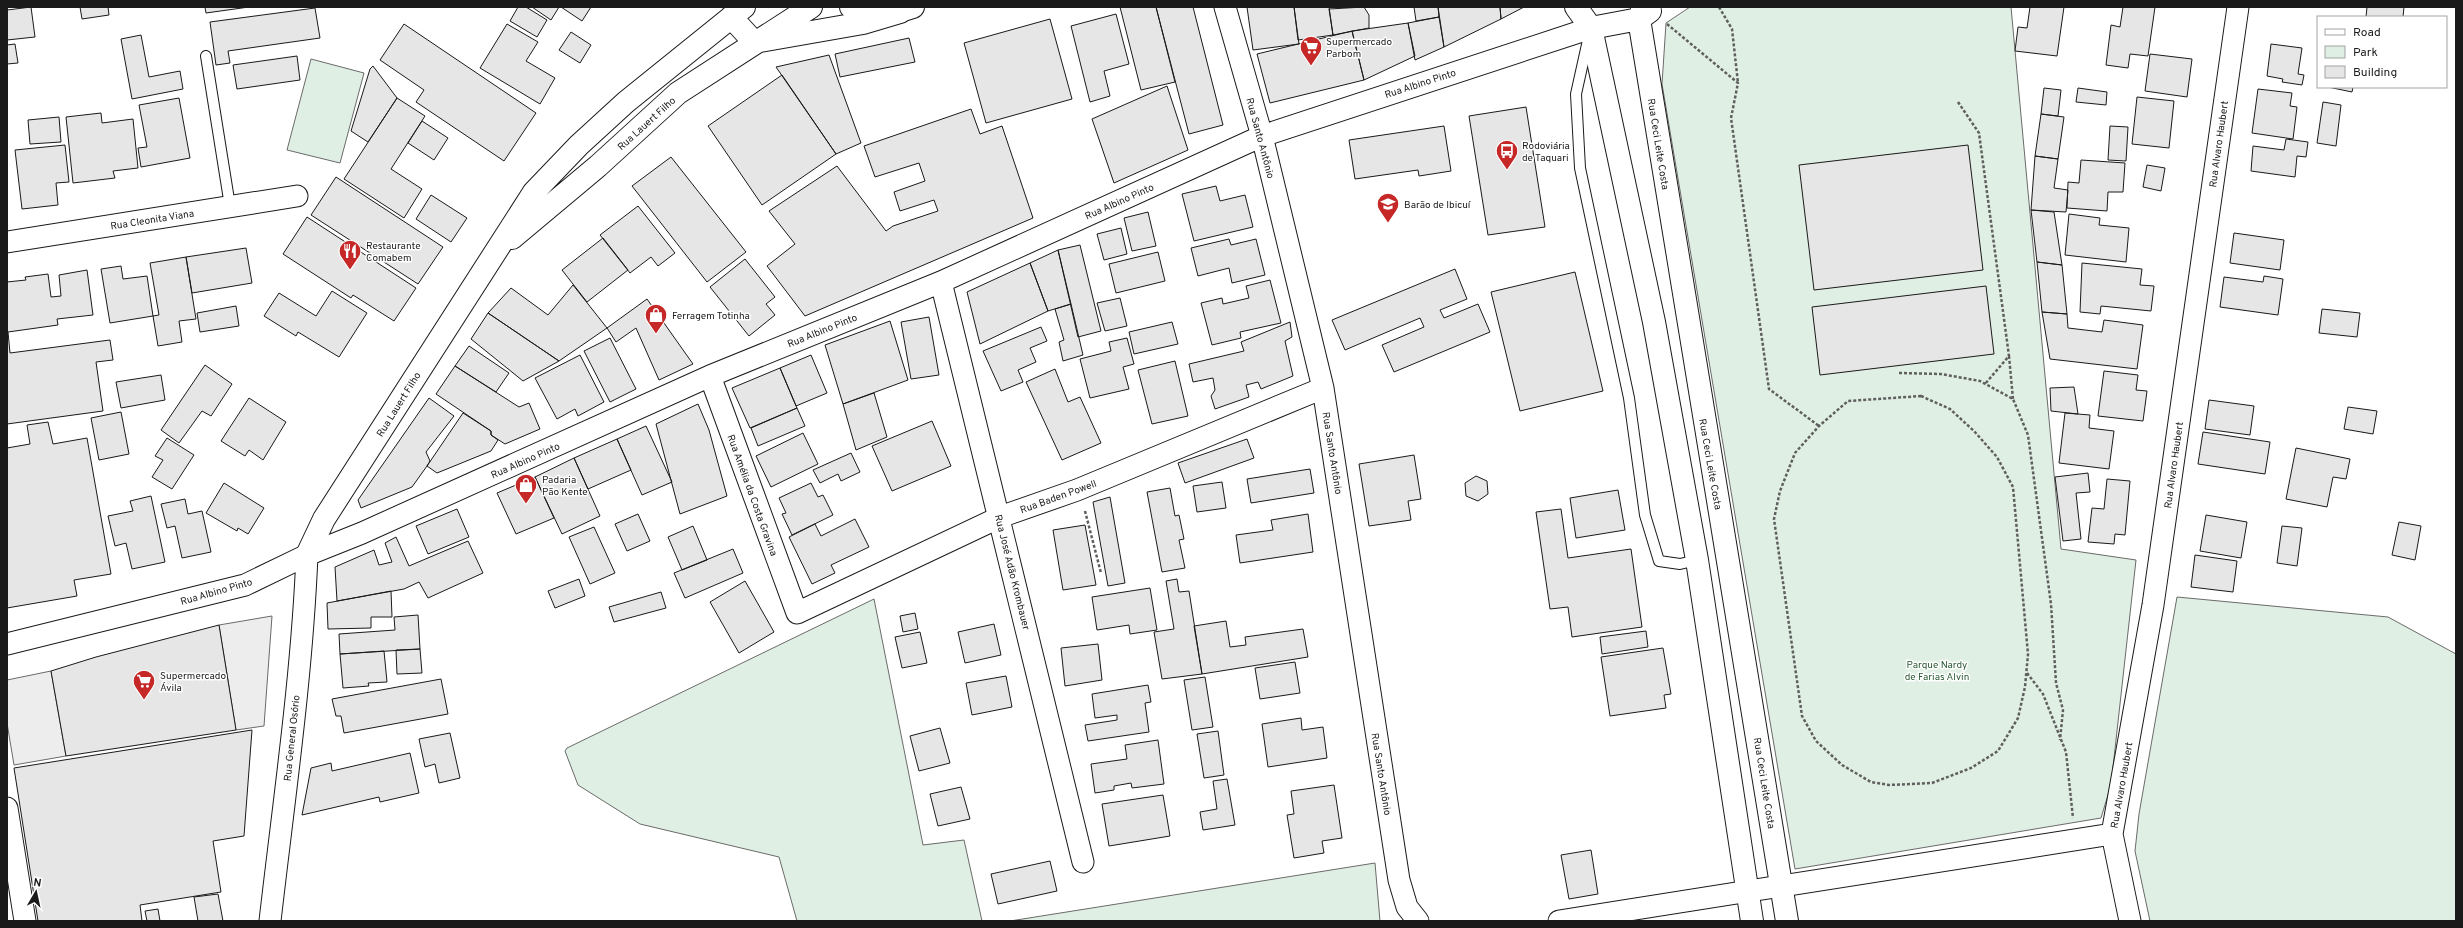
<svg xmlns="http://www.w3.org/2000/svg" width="2463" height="928" viewBox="0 0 2463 928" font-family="Overpass,sans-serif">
<rect width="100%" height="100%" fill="#fff"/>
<path fill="#e0efe3" stroke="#6a6a6a" d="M1690 7H2011L2061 549 2136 560 2111 785 2101 818 1795 869 1662 84 1666 23Z
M311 59 364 73 340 163 287 150Z
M2177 597 2388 617 2456 654V921H2150L2135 851 2139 814Z
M874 599 923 845 964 840 982 921H797L779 857 640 824 578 785 565 751 567 748Z
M1375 863 1380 921H1010Z"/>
<path fill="#ededed" stroke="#6a6a6a" d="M272 616 264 726 236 730 219 625Z
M51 671 66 756 14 765 7 723V680Z"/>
<path fill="#e6e6e6" stroke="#1a1a1a" d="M31 7 35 37 7 40V10Z
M80 7H108L109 15 82 19Z
M205 7H249L206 13Z
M518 7H526L547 20 537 37 510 21Z
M532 7H559L551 20Z
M561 7H591L582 21Z
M1120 7H1156L1175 82 1141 90Z
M1156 7H1193L1223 125 1189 134Z
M1247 7H1294L1299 44 1253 50Z
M1294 7H1329L1333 35 1298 40Z
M1364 7 1369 15V28L1333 35 1329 9Z
M1414 7H1438L1439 17 1416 21Z
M1438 7H1500L1501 19 1444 47Z
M1500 7H1524L1501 19Z
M2030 7H2064L2057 56 2015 51 2018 27 2027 28Z
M2123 7H2155L2148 56 2130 54 2128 68 2106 65 2111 25 2120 27Z
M2367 7H2404L2403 17H2366Z
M315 8 320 38 228 51 230 63 216 65 210 22Z
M1116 14 1129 64 1104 71 1110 96 1090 102 1071 26Z
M1439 17 1444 47 1415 60 1408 23Z
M1050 19 1072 99 986 123 964 43Z
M1408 23 1415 56 1364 80 1352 31Z
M404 24 536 113 504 161 416 102 424 90 380 60Z
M507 24 538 42 526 61 555 78 540 104 480 68Z
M1352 31 1364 80 1270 103 1257 54Z
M571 32 591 45 580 63 559 50Z
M141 35 149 77 180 71 183 89 132 99 121 39Z
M909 38 915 62 840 77 835 54Z
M15 44 18 63 7 64V45Z
M2271 44 2302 48 2298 74 2304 75 2302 85 2282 82 2283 79 2267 76Z
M2150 54 2192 59 2187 97 2145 91Z
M829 55 861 143 836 154 776 67Z
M297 56 300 80 237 89 233 65Z
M373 66 397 98 368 142 351 131 370 69Z
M782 75 836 154 762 205 708 126Z
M1167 86 1188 150 1114 183 1092 119Z
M2328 87H2353L2352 92Z
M2044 88 2061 90 2058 116 2041 114Z
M2078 88 2107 92 2106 105 2076 102Z
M2258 89 2292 93 2290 106 2297 107 2293 139 2252 133Z
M2137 97 2174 101 2169 148 2132 144Z
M179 98 190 158 141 167 138 148 147 147 139 105Z
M397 98 425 116 391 169 422 189 404 218 344 179Z
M2323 102 2341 105 2336 146 2317 143Z
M1526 107 1545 227 1488 235 1469 116Z
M971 109 980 134 1002 126 1033 218 805 316 767 266 795 244 769 211 837 166 886 231 893 226 938 211 934 200 900 211 894 192 925 181 919 163 875 177 864 146Z
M101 113 102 123 133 119 138 168 113 171 115 178 73 183 66 117Z
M2041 114 2064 117 2058 159 2035 156Z
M59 117 61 142 30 144 28 120Z
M422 121 448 138 434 160 408 143Z
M1444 126 1451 171 1419 176 1418 170 1355 179 1349 140Z
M2110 126 2128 127 2126 161 2108 160Z
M2286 139 2308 142 2306 157 2297 156 2295 177 2251 171 2253 146 2284 150Z
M65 145 69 182 56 183 58 205 22 209 15 150Z
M1968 145 1983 270 1814 290 1799 165Z
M2035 156 2058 159 2054 188 2068 190 2066 212 2031 210Z
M671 157 746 252 707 282 632 186Z
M2081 160 2125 163 2123 192H2108L2107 211 2067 208 2068 182 2079 183Z
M2147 165 2165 168 2161 191 2143 187Z
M336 177 443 247 418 284 311 215Z
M1216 186 1220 201 1245 195 1253 227 1194 241 1182 194Z
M431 195 467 218 451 242 416 219Z
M638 206 675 253 658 266 651 257 630 273 600 235Z
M2031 210 2054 212 2062 265 2037 262Z
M1148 212 1156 246 1132 251 1124 218Z
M2069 214 2100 218 2099 225 2129 228 2126 262 2065 255Z
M307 217 416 288 394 321 353 295 351 298 283 254Z
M1121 228 1127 254 1104 260 1097 234Z
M2234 233 2284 240 2280 270 2230 263Z
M603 238 628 270 587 302 562 270Z
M1229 239 1231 245 1256 239 1265 275 1232 283 1229 268 1198 276 1191 248Z
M1080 245 1101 331 1078 337 1058 250Z
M246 248 252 283 192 293 186 257Z
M1058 250 1071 304 1048 311 1030 263Z
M1158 252 1165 281 1116 293 1109 264Z
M186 257 196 319 179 321 182 342 158 346 153 316 159 315 150 263Z
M745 259 775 297 766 304 775 315 749 336 710 287Z
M2037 262 2062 265 2067 314 2042 312Z
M1030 263 1048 311 980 344 967 292Z
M2082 263 2142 269 2140 285 2154 286 2151 311 2101 306 2100 314 2080 312Z
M121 266 123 279 147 276 153 316 110 323 101 269Z
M1455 269 1467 299 1440 310 1444 318 1478 304 1490 332 1394 372 1382 345 1424 327 1420 318 1345 350 1332 320Z
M87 270 93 315 57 319 58 325 8 332 10 353 110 340 113 360 96 362 103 411 7 424V282L26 280 25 277 48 274 51 297 61 296 59 275Z
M1575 272 1603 391 1520 411 1491 292Z
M2264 276 2283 279 2278 315 2220 307 2224 277 2263 282Z
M1270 280 1281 323 1240 332 1241 338 1212 345 1201 303 1222 298 1223 304 1249 298 1246 286Z
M573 285 607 328 559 361 488 313 511 288 548 315Z
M1986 286 1994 354 1820 375 1812 307Z
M332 291 367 313 339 357 298 332 296 336 264 316 279 293 316 316Z
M1120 298 1127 326 1105 331 1097 303Z
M647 299 693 364 659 380 636 328 616 342 607 328Z
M1071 304 1083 355 1063 361 1059 342 1064 340 1055 309Z
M236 306 239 326 200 332 197 313Z
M2322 309 2360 313 2357 337 2319 333Z
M2042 312 2067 314 2068 328 2102 332 2104 320 2143 325 2137 369 2050 359Z
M488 313 559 361 523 381 471 339Z
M929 317 939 375 911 379 901 322Z
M890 321 908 380 843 404 825 345Z
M1172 322 1178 344 1134 354 1129 332Z
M1290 322 1292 337 1285 341 1293 376 1261 389 1258 382 1246 385 1249 397 1215 409 1211 396 1215 390 1213 378 1193 382 1189 364 1244 351 1241 342Z
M1041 327 1047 341 1030 348 1036 362 1018 370 1023 382 1001 391 983 351Z
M610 338 636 389 610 402 584 351Z
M1127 338 1134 364 1123 367 1129 389 1090 398 1080 359 1111 351 1109 342Z
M469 346 509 373 496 392 455 366Z
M580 355 604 402 578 416 575 409 557 419 535 378Z
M811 355 827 393 796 406 780 368Z
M1175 361 1188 416 1152 424 1138 370Z
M205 365 232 384 211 416 202 411 179 443 161 430Z
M455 366 519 407 529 403 540 429 505 444 491 435V431L436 394Z
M780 368 797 408 750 428 732 388Z
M1055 369 1068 402 1080 397 1101 443 1062 460 1026 382Z
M2104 371 2138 375 2136 390 2147 391 2143 421 2098 416Z
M161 375 165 400 121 408 116 382Z
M2074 387 2078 414 2051 411 2050 388Z
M874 393 887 437 856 450 843 404Z
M249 398 286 422 263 460 249 450 245 456 221 441Z
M429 398 454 416 426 452 430 461 427 466 412 487 361 508 358 500Z
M2209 400 2254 406 2250 435 2205 429Z
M698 404 709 430 727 496 680 514 656 424Z
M2348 407 2377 411 2373 434 2344 429Z
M797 408 805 426 758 446 751 428Z
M121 412 129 454 99 460 91 418Z
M463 413 491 431V435L498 440 491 451 437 473 427 466Z
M2065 413 2090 415 2089 428 2114 431 2109 469 2059 463Z
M932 421 951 466 892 491 872 446Z
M48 422 53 444 87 438 111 574 74 580 77 596 7 608V448L30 444 27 425Z
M646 426 672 482 642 495 617 439Z
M2203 432 2270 442 2265 474 2198 464Z
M803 433 818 464 771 487 756 456Z
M167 438 194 455 172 489 152 477 163 460 155 456Z
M617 439 631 470 588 489 574 458Z
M1247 439 1254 458 1185 483 1178 463Z
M2296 448 2350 459 2346 479 2333 477 2327 507 2286 499Z
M851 453 860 472 841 481 838 474 820 483 813 470Z
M1414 455 1421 499 1408 501 1411 520 1369 526 1359 464Z
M574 458 600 516 562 534 535 477Z
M1310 469 1314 493 1251 503 1247 479Z
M2088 473 2090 492 2076 493 2081 539 2063 541 2055 477Z
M1476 476 1487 481 1488 494 1478 501 1466 496 1465 483Z
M535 477 554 518 516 534 497 493Z
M2107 479 2130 481 2125 535 2115 534 2114 544 2088 542 2092 508 2104 509Z
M1222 482 1226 508 1197 512 1193 486Z
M224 483 264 508 248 534 238 528 237 531 206 513Z
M811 483 818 497 823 495 833 515 792 535 782 514 786 513 779 498Z
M1170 488 1175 516 1179 515 1184 539 1179 540 1185 568 1162 572 1147 492Z
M1618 490 1625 530 1576 538 1570 498Z
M151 496 165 562 132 569 126 543 115 546 108 516 133 511 130 501Z
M1110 497 1125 583 1108 586 1093 502Z
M185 499 188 514 202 511 211 552 182 558 175 526 167 528 161 504Z
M457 509 469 537 428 554 416 526Z
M1561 509 1568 558 1631 549 1642 627 1572 637 1568 607 1550 609 1536 512Z
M638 514 650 541 627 551 615 524Z
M1308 514 1313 552 1240 563 1236 535 1273 530 1271 520Z
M2206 515 2247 522 2241 558 2200 551Z
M855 519 869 547 831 565 835 573 812 584 789 537 815 524 821 536Z
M2399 522 2421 526 2415 560 2392 555Z
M1085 525 1096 585 1063 590 1053 530Z
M693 526 707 560 682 570 668 537Z
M2282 526 2302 528 2297 566 2277 563Z
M594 527 615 573 590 584 569 537Z
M396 537 409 566 468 541 483 573 428 598 419 582 404 589 337 601 335 567 374 550 379 565 392 562 385 543Z
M733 549 743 573 685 598 674 573Z
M2195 555 2237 561 2233 592 2191 587Z
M579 579 585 596 555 608 548 591Z
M1177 579 1179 592 1189 591 1202 674 1162 679 1154 632 1174 629 1166 581Z
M745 581 774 632 739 653 710 602Z
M1150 588 1157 630 1130 634 1129 625 1097 630 1092 597Z
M391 591 392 617H371V628L328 629 327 603Z
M661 592 666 608 614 622 609 607Z
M915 613 918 629 903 632 900 616Z
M418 615 420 649 340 654 339 634 395 630 394 617Z
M1226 621 1230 647 1246 645 1245 637 1303 629 1308 657 1202 674 1194 626Z
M994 624 1001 655 965 663 958 632Z
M219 625 236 730 66 756 51 671 96 657Z
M1646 631 1648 647 1602 654 1600 637Z
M920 632 927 663 902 668 895 637Z
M1098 644 1102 680 1065 686 1061 648Z
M1663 648 1671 694 1664 695 1666 708 1610 716 1601 657Z
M420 649 422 673 397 674 396 650Z
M384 651 387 682 368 683 369 686 343 688 340 654Z
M1295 662 1300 693 1260 699 1255 668Z
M1006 676 1012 707 972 715 966 683Z
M1205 677 1213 727 1192 730 1184 680Z
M441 679 448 714 344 733 341 716H336L332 699Z
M1148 685 1151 702 1145 703 1149 732 1088 741 1085 725 1117 720V715L1095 718 1092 694Z
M1301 718 1302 730 1323 727 1327 758 1268 767 1262 724Z
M940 728 950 763 919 771 910 736Z
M252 730 244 836 213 841 221 892 140 905 142 921H38L14 768Z
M1218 731 1224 775 1204 778 1197 734Z
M450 733 460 778 439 783 435 764 425 767 419 739Z
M1158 740 1164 784 1132 788 1131 783 1114 786V790L1095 793 1091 764 1127 759 1125 745Z
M410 753 419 793 380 802 379 797 302 815 311 768 331 763 332 771Z
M1227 779 1235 825 1203 830 1200 812 1217 809 1213 781Z
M1334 785 1342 838 1322 841 1324 853 1294 858 1287 815 1294 814 1291 791Z
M961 787 970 819 938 826 930 794Z
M1163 795 1170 836 1109 846 1102 804Z
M1591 850 1598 894 1569 899 1561 855Z
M1050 861 1057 891 998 904 991 874Z
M218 894 223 921H198L194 897Z
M158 909 160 921H147L145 911Z"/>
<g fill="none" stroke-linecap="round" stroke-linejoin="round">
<g stroke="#1a1a1a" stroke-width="12">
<path id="service" d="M1588 40 1576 94 1580 168 1629 398 1645 515 1659 561 1680 564 1697 560
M206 56 230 206"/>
</g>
<g stroke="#1a1a1a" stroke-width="23">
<path id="minor" d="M1225 7 1262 136 1323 388 1399 880 1407 907 1418 921
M7 242 297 196
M941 282 1083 862
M710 376 797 613 1000 517 1077 490 1323 388
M7 644 245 585 307 555 362 533 710 376 941 282 1262 136 1591 28
M7 808 25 921
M270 921C284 799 302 677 307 555
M1559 921 2112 834
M2130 921 2112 834 2153 605 2238 7"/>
</g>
<g stroke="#1a1a1a" stroke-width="24">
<path id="tertiary" d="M851 7C871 13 894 14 913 7
M1576 7 1591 28 1654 322 1697 560 1752 921
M1643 7 1639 19 1787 921
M1591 28 1639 19 1650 11"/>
</g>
<g stroke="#1a1a1a" stroke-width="24">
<path id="primary" d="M731 17 754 42 863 23 900 12
M512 238 598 166 678 93 811 7
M307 555 324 519 534 192 579 145 626 102 744 7"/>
</g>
<path stroke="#5f5f5f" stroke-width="2.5" stroke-dasharray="3 2" stroke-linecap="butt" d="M1719 7 1732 29 1738 83
M1667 24 1738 83 1731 118 1769 389 1819 426
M1958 102 1979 133 2009 356 1985 384
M2009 356 2013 399
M1899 373 1941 374 1980 381 2013 399 2028 435 2051 604 2056 683 2063 710 2060 740
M1921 396 1950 409 1974 431 1997 457 2013 487 2028 654 2025 687 2018 718 1998 751 1971 768 1932 783 1889 785 1871 782 1842 765 1816 741 1802 716 1774 519 1780 491 1795 453 1819 426 1848 401Z
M1085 511 1101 573
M2027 673 2043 694 2066 752 2073 818"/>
<use href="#service" stroke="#fff" stroke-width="10"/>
<use href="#minor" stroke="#fff" stroke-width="21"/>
<use href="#tertiary" stroke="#fff" stroke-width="22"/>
<use href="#primary" stroke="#fff" stroke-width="22"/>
</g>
<defs>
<g id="supermarket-pin" transform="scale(1.15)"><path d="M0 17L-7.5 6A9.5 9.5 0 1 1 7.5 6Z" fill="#c62828" stroke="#fff"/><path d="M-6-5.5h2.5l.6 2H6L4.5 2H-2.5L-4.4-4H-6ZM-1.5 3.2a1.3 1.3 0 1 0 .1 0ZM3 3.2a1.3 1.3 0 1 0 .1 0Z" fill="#fff"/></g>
<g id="bus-pin" transform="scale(1.15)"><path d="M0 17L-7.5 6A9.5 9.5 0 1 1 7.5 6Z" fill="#c62828" stroke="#fff"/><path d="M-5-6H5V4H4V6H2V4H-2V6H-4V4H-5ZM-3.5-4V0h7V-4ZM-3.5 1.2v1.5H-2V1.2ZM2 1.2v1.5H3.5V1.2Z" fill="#fff"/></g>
<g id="school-pin" transform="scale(1.15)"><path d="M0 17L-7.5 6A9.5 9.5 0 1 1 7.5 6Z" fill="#c62828" stroke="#fff"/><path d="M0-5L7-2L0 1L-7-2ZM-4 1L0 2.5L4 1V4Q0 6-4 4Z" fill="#fff"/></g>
<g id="restaurant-pin" transform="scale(1.15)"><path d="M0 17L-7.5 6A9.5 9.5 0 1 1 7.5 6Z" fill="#c62828" stroke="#fff"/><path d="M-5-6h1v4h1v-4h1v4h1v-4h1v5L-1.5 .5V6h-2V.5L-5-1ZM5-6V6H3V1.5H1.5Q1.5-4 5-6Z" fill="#fff"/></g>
<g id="shop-pin" transform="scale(1.15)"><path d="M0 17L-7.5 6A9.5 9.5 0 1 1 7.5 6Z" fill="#c62828" stroke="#fff"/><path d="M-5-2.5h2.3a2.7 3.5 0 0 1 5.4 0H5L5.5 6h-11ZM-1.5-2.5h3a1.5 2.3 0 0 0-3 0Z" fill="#fff"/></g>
</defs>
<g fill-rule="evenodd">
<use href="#supermarket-pin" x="1311" y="47"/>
<use href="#bus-pin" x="1507" y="151"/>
<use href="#school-pin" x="1388" y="204"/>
<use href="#restaurant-pin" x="350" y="251"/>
<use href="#shop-pin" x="656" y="315"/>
<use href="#shop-pin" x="526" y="485"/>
<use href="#supermarket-pin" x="144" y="681"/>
</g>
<g text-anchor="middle" stroke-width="3" stroke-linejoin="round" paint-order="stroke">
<g font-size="10" fill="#1a1a1a" stroke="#fff" text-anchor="start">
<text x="1326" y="45">Supermercado<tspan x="1326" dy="12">Parbom</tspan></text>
<text x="1522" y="149">Rodoviária<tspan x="1522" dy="12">de Taquari</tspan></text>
<text x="1404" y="208">Barão de Ibicuí</text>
<text x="366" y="249">Restaurante<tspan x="366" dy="12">Comabem</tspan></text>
<text x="672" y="319">Ferragem Totinha</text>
<text x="542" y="483">Padaria<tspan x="542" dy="12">Pão Kente</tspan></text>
<text x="160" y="679">Supermercado<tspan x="160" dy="12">Ávila</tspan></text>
</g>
<g font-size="10" fill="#1a1a1a" stroke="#fff">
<text transform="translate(1420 83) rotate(-18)" y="4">Rua Albino Pinto</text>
<text transform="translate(646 123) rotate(-42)" y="4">Rua Lauert Filho</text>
<text transform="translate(1261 138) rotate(75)" y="4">Rua Santo Antônio</text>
<text transform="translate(1659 144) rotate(81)" y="4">Rua Ceci Leite Costa</text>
<text transform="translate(2218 144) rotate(-82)" y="4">Rua Alvaro Haubert</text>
<text transform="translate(1119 201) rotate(-24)" y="4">Rua Albino Pinto</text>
<text transform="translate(152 219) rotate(-9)" y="4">Rua Cleonita Viana</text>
<text transform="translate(822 330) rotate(-22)" y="4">Rua Albino Pinto</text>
<text transform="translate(398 404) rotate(-58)" y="4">Rua Lauert Filho</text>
<text transform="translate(1333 453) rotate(81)" y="4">Rua Santo Antônio</text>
<text transform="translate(525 460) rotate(-24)" y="4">Rua Albino Pinto</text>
<text transform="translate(1711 464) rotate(80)" y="4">Rua Ceci Leite Costa</text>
<text transform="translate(2173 465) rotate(-82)" y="4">Rua Alvaro Haubert</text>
<text transform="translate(753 495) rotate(70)" y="4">Rua Amélia da Costa Gravina</text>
<text transform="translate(1058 496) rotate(-20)" y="4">Rua Baden Powell</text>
<text transform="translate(1013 572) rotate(76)" y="4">Rua José Adão Krombauer</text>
<text transform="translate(216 591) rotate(-16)" y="4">Rua Albino Pinto</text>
<text transform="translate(291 738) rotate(-84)" y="4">Rua General Osório</text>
<text transform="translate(1382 774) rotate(81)" y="4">Rua Santo Antônio</text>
<text transform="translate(1765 783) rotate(81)" y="4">Rua Ceci Leite Costa</text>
<text transform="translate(2121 785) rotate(-80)" y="4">Rua Alvaro Haubert</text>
</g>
<g font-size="10" fill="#2b5a34" stroke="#fff">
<text x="1937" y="668">Parque Nardy<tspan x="1937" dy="12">de Farias Alvin</tspan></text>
</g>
</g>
<rect width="2463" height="928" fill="none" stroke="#1a1a1a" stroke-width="16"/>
<rect x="2317" y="16" width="130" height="72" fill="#ffffff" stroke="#a3a3a3"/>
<rect x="2325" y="29" width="20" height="6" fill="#ffffff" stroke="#a3a3a3"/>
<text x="2353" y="36" font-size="12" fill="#1a1a1a">Road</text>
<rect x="2325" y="46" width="20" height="12" fill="#e0efe3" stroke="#a3a3a3"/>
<text x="2353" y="56" font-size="12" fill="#1a1a1a">Park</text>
<rect x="2325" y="66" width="20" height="12" fill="#e6e6e6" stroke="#a3a3a3"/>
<text x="2353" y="76" font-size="12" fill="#1a1a1a">Building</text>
<g transform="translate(36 892) rotate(9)" stroke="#ffffff" stroke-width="3" paint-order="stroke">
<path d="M0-3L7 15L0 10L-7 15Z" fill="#1a1a1a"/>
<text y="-6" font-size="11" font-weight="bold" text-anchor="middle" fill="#1a1a1a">N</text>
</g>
</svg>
